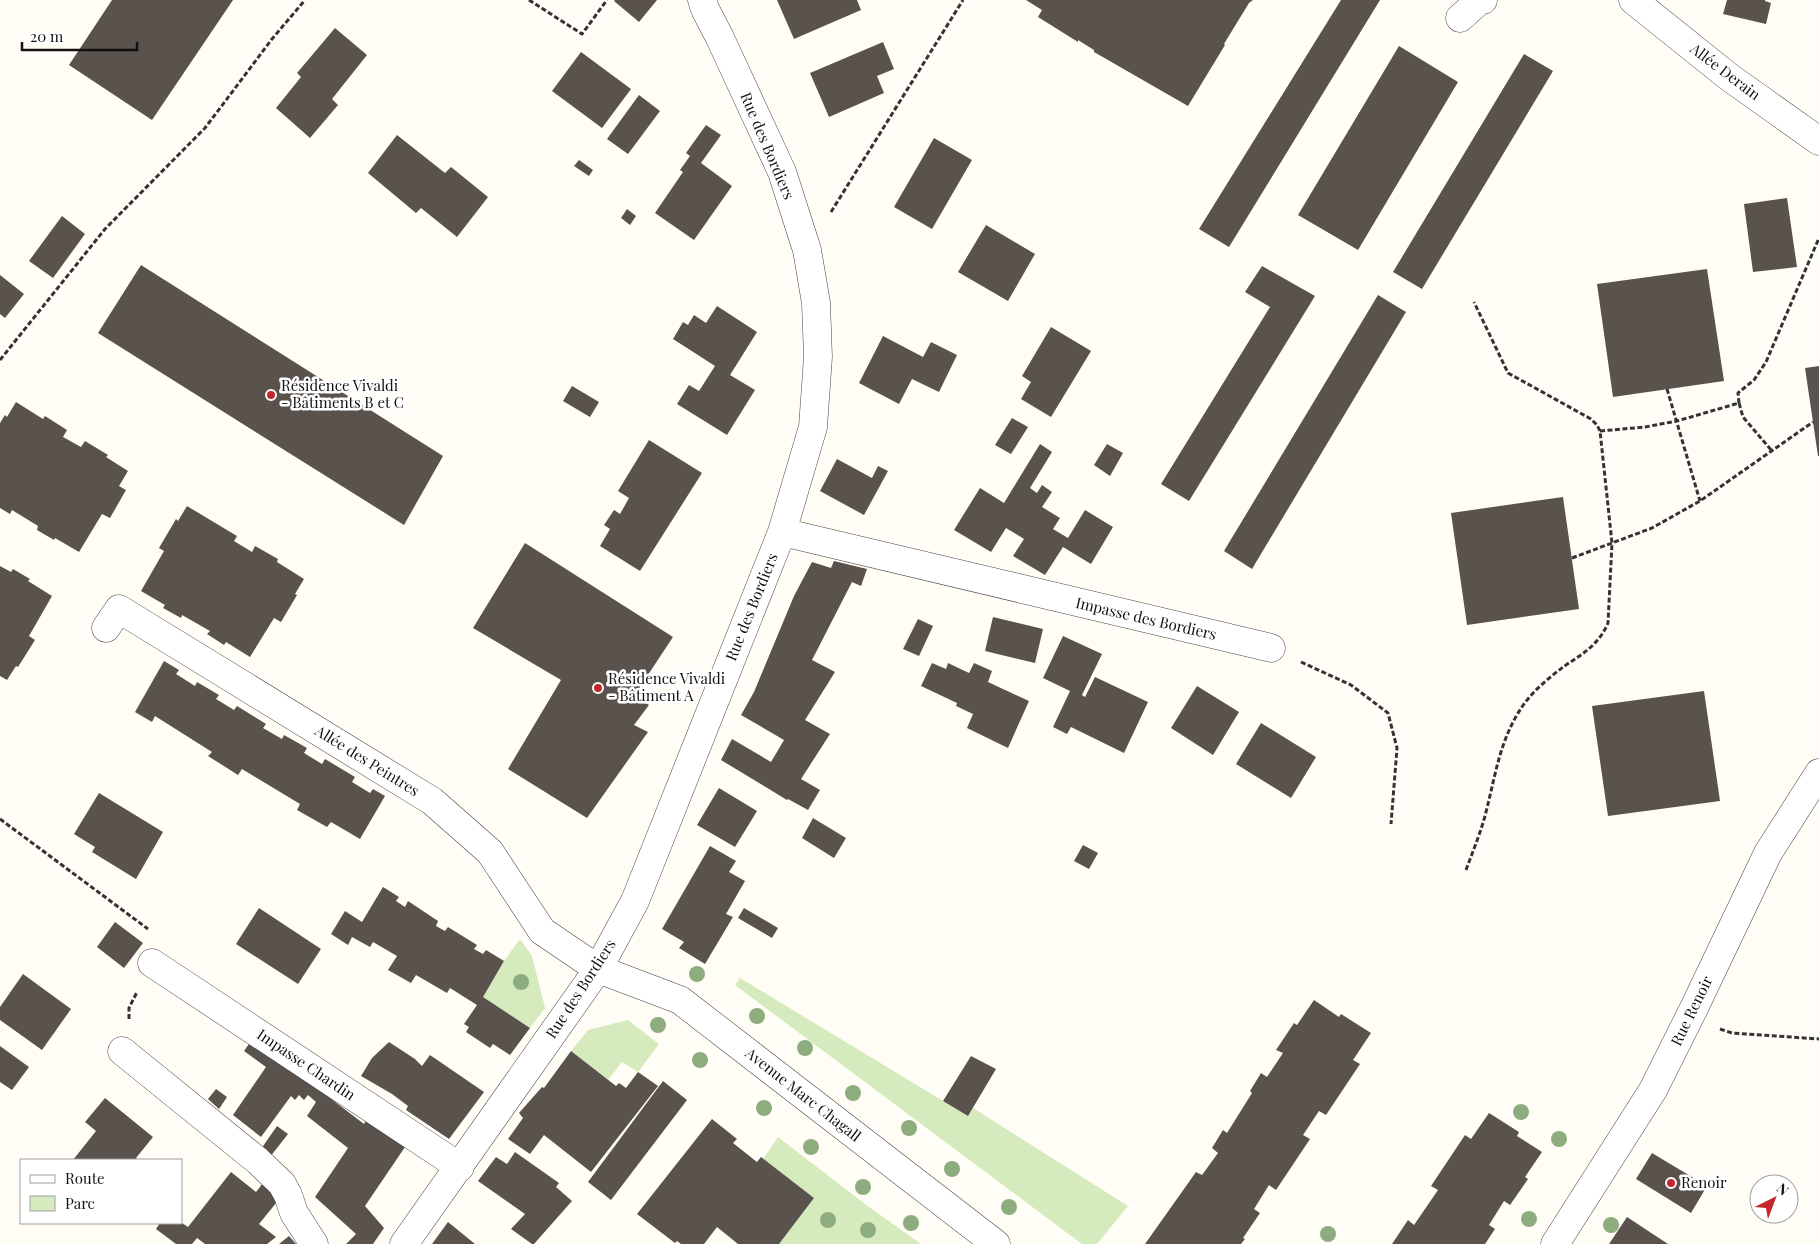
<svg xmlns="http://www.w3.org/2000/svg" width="1819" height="1244" viewBox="0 0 1819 1244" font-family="'Playfair Display',serif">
<rect width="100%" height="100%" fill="#fffdf5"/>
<path fill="#d5ebbd" d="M520 939 532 956 545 1008 530 1028 483 997 504 961Z
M740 978 968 1116 973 1108 1128 1206 1097 1244H1082L735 985Z
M628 1020 659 1044 638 1072 622 1062 608 1080 571 1051 588 1030Z
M778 1137 865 1204 921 1244H779L814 1198 763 1159Z"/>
<path fill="#5a524d" d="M112 0H233L152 120 69 65Z
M615 0H657L639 22 614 1Z
M777 0H857L861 10 794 39Z
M1026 0H1253L1249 3 1227 39 1224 44 1225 45 1188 106 1094 52V50L1078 40V42L1038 17 1042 10Z
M1341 0H1380L1229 247 1199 229Z
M1727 0H1765V1L1771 3 1766 24 1723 14Z
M335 28 367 55 332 99 338 105 310 138 276 108 301 77 297 73Z
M883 42 894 69 877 76 884 93 829 117 810 73Z
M1399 46 1458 82 1358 250 1298 215Z
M581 52 631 89 602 128 552 91Z
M1524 54 1553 71 1422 289 1393 272Z
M639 95 660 111 628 154 607 139Z
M706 125 721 135 701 163 732 186 694 240 655 213 683 172 680 170 690 156 686 153Z
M397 135 445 173 451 167 488 197 457 237 421 208 416 213 368 173Z
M934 138 972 160 932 229 894 207Z
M579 160 593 170 589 176 574 166Z
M1787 198 1797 267 1753 272 1744 204Z
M627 209 636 216 630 225 621 218Z
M62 216 85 234 53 278 29 261Z
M986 225 1035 254 1008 301 958 272Z
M141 265 443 456 404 525 98 333Z
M1262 266 1315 296 1189 501 1161 484 1270 307 1245 292Z
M1707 269 1724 381 1613 397 1597 284Z
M0 275 24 294 5 318 0 314Z
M1378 295 1406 312 1252 569 1224 551Z
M717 306 757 332 730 375 755 390 727 435 677 404 689 385 699 391 715 366 673 339 683 322 688 325 694 315 706 323Z
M1051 327 1091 351 1051 417 1021 399 1031 382 1022 376Z
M883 336 923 357 931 342 957 355 939 392 912 379 899 404 859 383Z
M1819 366V456H1818L1805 368Z
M572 386 599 402 590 417 563 401Z
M16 402 43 419 45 416 67 430 63 437 81 447 85 441 108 455 106 457 128 471 119 486 126 490 110 518 102 514 79 552 55 538 54 540 37 530 38 526 12 510 10 514 0 508V423L5 415 7 417Z
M1012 418 1028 427 1011 454 995 445Z
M649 440 702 473 640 571 600 546 610 529 604 525 614 510 620 514 629 498 618 491Z
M1040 444 1052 452 1030 488 1037 493 1042 485 1052 492 1042 507 1060 518 1053 529 1068 538 1085 510 1113 527 1091 564 1063 547 1045 575 1013 556 1024 539 1006 528 991 552 954 530 980 488 1004 503Z
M1107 444 1123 453 1110 476 1094 465Z
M837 459 872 478 878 466 888 471 864 515 820 491Z
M1563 497 1579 609 1467 625 1451 513Z
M187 506 237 536 234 541 252 552 255 546 278 559 277 562 304 579 295 594 297 595 281 622 274 618 250 657 226 642 224 645 207 634 210 631 182 615 181 618 163 608 165 605 141 591 164 551 159 548 176 519 178 521Z
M525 543 673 637 634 696 649 705 634 725 648 732 587 818 508 769 561 680 473 628Z
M834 561 867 569 861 586 852 582 812 660 835 672 805 720 830 734 801 779 820 790 808 810 788 799 787 800 721 760 732 739 771 762 784 740 741 715 754 692 794 596 812 562 831 568Z
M0 566 11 572 13 569 30 579 28 581 52 596 29 636 35 640 18 667 16 666 7 680 0 676Z
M993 617 1043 629 1035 663 985 651Z
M918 619 933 626 919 656 903 649Z
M1063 636 1102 654 1082 695 1085 697 1095 677 1148 702 1124 753 1071 727 1067 734 1053 727 1070 691 1043 678Z
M164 661 179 670 176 674 195 686 197 682 219 695 216 699 234 710 237 706 266 724 263 728 282 739 284 735 307 748 304 753 322 764 325 759 355 777 352 782 370 793 373 789 385 796 360 839 331 822 327 827 297 810 300 804 242 769 238 775 208 756 212 752 155 716 152 722 135 712Z
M932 663 946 669 948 663 969 673 974 663 992 671 988 682 1029 701 1008 748 967 728 973 714 956 706 957 703 921 686Z
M1197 686 1239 712 1213 755 1171 728Z
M1704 691 1720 801 1608 816 1592 706Z
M1261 723 1316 757 1291 798 1236 764Z
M719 788 757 811 735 847 697 825Z
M99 793 163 832 136 879 92 852 95 847 74 834Z
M813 818 846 838 834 858 802 838Z
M1083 845 1098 853 1089 869 1074 861Z
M710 846 736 861 729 872 745 881 726 914 733 917 705 964 679 948 684 942 662 929Z
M383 887 399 897 396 901 405 907 408 901 438 921 436 926 445 931 448 927 477 945 474 949 483 954 486 950 504 961 483 997 530 1028 510 1055 493 1044 490 1048 466 1032 469 1027 464 1024 477 1005 450 988 447 993 416 975 411 983 388 970 397 956 373 942 370 947 352 937 348 945 331 934 345 911 362 922Z
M259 908 321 949 298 984 236 944Z
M744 908 778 928 772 938 738 918Z
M115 922 143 943 124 968 97 947Z
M23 974 71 1009 42 1050 0 1020V1007Z
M1314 1000 1339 1017 1341 1014 1371 1033 1353 1060 1360 1064 1326 1115 1319 1111 1303 1135 1310 1139 1276 1190 1269 1185 1254 1209 1260 1213 1243 1238 1245 1239 1241 1244H1145L1196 1172 1202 1175 1218 1153 1212 1148 1223 1130 1227 1133 1252 1093 1250 1091 1261 1073 1267 1077 1283 1053 1276 1050 1294 1023 1297 1025Z
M251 1041 328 1092 326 1095 364 1124 367 1119 405 1147 365 1206 384 1228 373 1244H346L356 1234 315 1197 348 1148 307 1116 316 1102 308 1095 304 1100 299 1095 295 1100 291 1096 261 1137 233 1115 266 1067 244 1051Z
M389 1042 415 1059 422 1066 430 1055 484 1092 449 1139 406 1110 408 1106 392 1094 361 1076 372 1058Z
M0 1046 29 1067 12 1090 0 1082Z
M571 1051 616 1086 619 1083 626 1088 638 1072 658 1086 591 1172 544 1135 530 1154 508 1139 523 1118 519 1113 542 1087 544 1088Z
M971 1056 996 1069 968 1116 943 1101Z
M663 1081 687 1100 611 1200 588 1182Z
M216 1089 227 1097 219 1109 208 1099Z
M105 1098 153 1137 136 1158 138 1160H73L96 1131 85 1122Z
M1489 1113 1519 1132 1517 1136 1542 1152 1525 1177 1528 1179 1510 1205 1504 1201 1489 1225 1495 1229 1485 1244H1392L1408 1220 1414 1225 1438 1190 1431 1186 1465 1135 1471 1139Z
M712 1119 737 1139 733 1143 757 1162 761 1157 814 1198 779 1244H738L717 1227 704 1244H681L677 1241 675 1243 637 1214Z
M277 1126 288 1134 270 1157 261 1149Z
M515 1152 559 1183 556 1187 572 1201 534 1244H532L511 1229 525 1214 478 1181 496 1157 507 1164Z
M1652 1153 1707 1186 1691 1213 1636 1179Z
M231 1172 256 1192 263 1183 281 1197 259 1224 276 1237 267 1244H205L197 1238 192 1244H176L156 1229 160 1223H182L188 1227Z
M1627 1217 1668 1244H1609Z
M448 1222 475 1244H432Z
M289 1236 296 1244H279Z"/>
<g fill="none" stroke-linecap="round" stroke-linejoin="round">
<g stroke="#444" stroke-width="29">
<path id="minor" d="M1633 0 1729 77 1819 141
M1460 18 1480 0H1483
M782 532 1271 648
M106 628 119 609 432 801 490 852 542 931 598 969 680 1000 996 1244
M152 963 460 1167
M122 1051 258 1161 282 1184 288 1195 294 1213 314 1244
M404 1244 598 969 635 901 782 532 813 427 818 357 816 303 807 250 782 172 720 38 705 9 702 0
M1555 1244 1653 1090 1694 1008 1768 853 1819 773"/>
</g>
<path stroke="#333" stroke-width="3" stroke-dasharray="5 2.5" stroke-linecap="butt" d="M529 0 582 34 607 0
M831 212 963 0
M0 360 105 229 205 128 272 39 305 0
M1667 389 1700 501
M1739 403 1738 393 1754 380 1766 362 1819 238
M1600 431 1645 427 1677 421 1739 403 1743 417 1772 451
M1572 558 1652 528 1700 501 1813 422
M1301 662 1351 685 1388 713 1397 748 1391 824
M0 819 148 929
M1466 870C1473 851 1481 832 1486 812 1496 773 1500 738 1524 704 1535 689 1551 676 1566 665 1584 653 1599 644 1608 623L1612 543 1600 431 1597 425 1591 419 1508 373 1474 302
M129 1019V1008L137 992
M1720 1029 1732 1033 1819 1039"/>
<use href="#minor" stroke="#fff" stroke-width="28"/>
</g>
<g fill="#8dad7f">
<circle cx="697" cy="974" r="8"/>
<circle cx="521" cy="982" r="8"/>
<circle cx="757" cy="1016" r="8"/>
<circle cx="658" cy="1025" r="8"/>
<circle cx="805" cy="1048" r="8"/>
<circle cx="700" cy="1060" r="8"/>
<circle cx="853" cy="1093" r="8"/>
<circle cx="764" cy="1108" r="8"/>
<circle cx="1521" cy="1112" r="8"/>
<circle cx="909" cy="1128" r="8"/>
<circle cx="1559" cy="1139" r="8"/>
<circle cx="811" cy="1147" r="8"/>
<circle cx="952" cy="1169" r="8"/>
<circle cx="863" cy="1187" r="8"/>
<circle cx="1009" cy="1207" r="8"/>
<circle cx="1529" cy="1219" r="8"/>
<circle cx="828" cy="1220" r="8"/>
<circle cx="911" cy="1223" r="8"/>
<circle cx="1611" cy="1225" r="8"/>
<circle cx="868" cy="1230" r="8"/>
<circle cx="1328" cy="1234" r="8"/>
</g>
<g fill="#c4262e" stroke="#fff" stroke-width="2">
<circle cx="271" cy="395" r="5"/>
<circle cx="598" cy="688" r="5"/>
<circle cx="1671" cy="1183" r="5"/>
</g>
<g text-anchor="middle" stroke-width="5" stroke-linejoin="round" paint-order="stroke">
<g font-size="15" fill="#111" stroke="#fff">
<text transform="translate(1725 72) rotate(37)" y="5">Allée Derain</text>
<text transform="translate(767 146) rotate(67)" y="5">Rue des Bordiers</text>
<text transform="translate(752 607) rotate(-68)" y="5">Rue des Bordiers</text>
<text transform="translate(1146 619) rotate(13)" y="5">Impasse des Bordiers</text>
<text transform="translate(367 761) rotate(32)" y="5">Allée des Peintres</text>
<text transform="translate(581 989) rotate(-57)" y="5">Rue des Bordiers</text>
<text transform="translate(1692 1011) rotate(-64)" y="5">Rue Renoir</text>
<text transform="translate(306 1065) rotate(34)" y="5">Impasse Chardin</text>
<text transform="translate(803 1095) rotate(38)" y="5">Avenue Marc Chagall</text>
</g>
<g font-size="15" fill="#111" stroke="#fff" text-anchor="start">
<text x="281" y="391">Résidence Vivaldi<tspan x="281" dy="17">- Bâtiments B et C</tspan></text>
<text x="608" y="684">Résidence Vivaldi<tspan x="608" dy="17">- Bâtiment A</tspan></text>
<text x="1681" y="1188">Renoir</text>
</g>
</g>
<rect x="20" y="1159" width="162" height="65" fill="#ffffff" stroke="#a0a0a0"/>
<rect x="30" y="1175" width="25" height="8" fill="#ffffff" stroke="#a0a0a0"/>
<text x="65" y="1184" font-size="15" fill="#111111">Route</text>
<rect x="30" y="1196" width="25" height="15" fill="#d5ebbd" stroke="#a0a0a0"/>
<text x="65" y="1209" font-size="15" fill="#111111">Parc</text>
<g transform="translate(1774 1199) rotate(42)"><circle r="24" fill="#ffffff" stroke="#a0a0a0"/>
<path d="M0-4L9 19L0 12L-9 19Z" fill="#c4262e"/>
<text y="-8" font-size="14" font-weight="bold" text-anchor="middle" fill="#111111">N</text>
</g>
<path d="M22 42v8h115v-8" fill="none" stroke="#111111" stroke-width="2.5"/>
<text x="30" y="42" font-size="15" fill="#111111" stroke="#ffffff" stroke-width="4" paint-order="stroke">20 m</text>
</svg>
